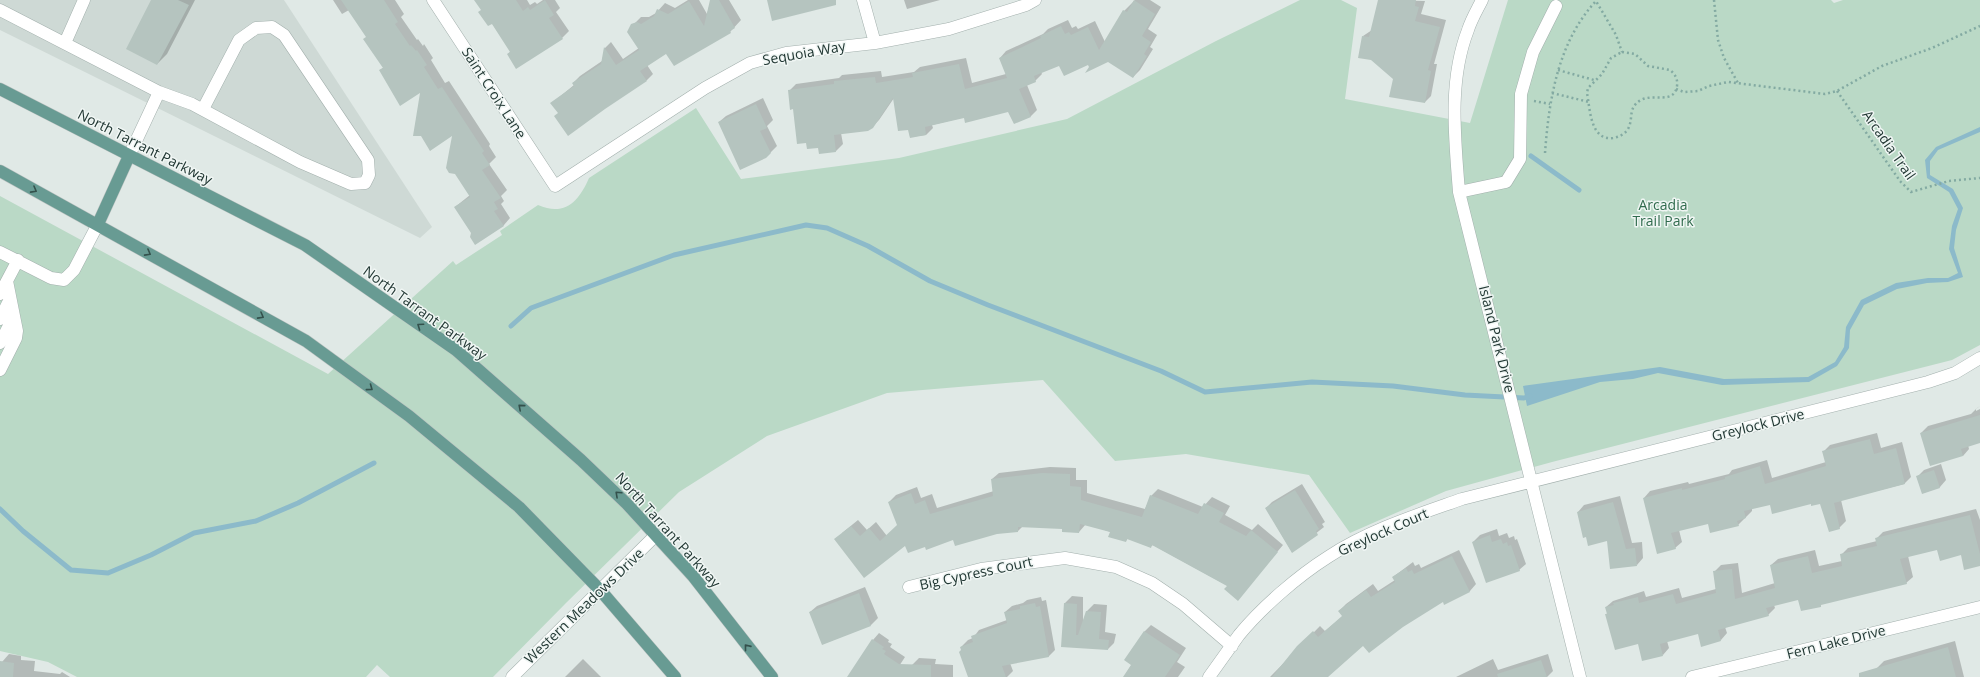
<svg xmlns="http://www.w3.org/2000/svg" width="1980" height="677" viewBox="0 0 1980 677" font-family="'Open Sans',sans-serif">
<rect width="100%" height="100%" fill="#e0e9e6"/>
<path fill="#ced9d5" d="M0 0H284L432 227 420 238 0 30Z"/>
<path fill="#bad9c6" d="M1300 0H1341L1357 8 1345 99 1470 123 1508 0H1831L1834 3 1843 0H1980V345L1952 360 1552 462 1446 491 1350 533 1309 475 1186 454 1115 461 1043 380 887 393 767 436 679 492 566 603 493 677H390L377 665 366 677H77L48 662 0 651V196L328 374 453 261 456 265 502 235 500 231 538 205C565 217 579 201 589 178L696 108 741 179 899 158 1067 119 1216 41Z"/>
<path fill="#8cbaca" d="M1980 127V132L1938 150 1930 161V175L1953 189 1963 208 1956 230 1954 248 1963 277 1948 282 1927 283 1897 289 1864 305 1850 330 1849 348 1837 366 1809 382 1722 385 1658 373 1633 379 1600 382 1527 406 1523 386 1660 367 1724 379 1808 377 1835 362 1844 347 1846 327 1861 300 1896 283 1928 278H1948L1958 273 1949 249 1952 226 1958 209 1949 192 1927 178 1925 160 1936 147Z"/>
<path fill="#0003" d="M152 0H195L167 54 157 64Z
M333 0H395L404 14 401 17 417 40 418 39 423 46 424 44 433 58 431 60 445 83 449 81 490 144 489 146 496 157 489 164 507 190 501 196 504 201 501 204 510 218 504 225 475 244 472 233 455 207 470 195 454 134 421 91 380 70 384 67 367 36 349 10 342 14Z
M476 0H527L530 5 535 2 537 4 543 0H555L560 8 556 12 569 31 562 38 508 54 511 51Z
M688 0H699L707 14 711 0H729L741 20 730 32 666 53 647 65 653 74 647 80 559 113 552 103 574 85 573 83 580 76 602 61 605 48 611 42 623 59 639 48 630 28 641 17H649L656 13 665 3 675 8Z
M904 0H940L907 9Z
M1135 0H1150L1161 7 1148 29 1157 35 1150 47 1153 49 1140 70 1133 77 1108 61 1090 67 1088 64 1059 65 1041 72 1042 74 1035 81 1027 85 1037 110 1031 116 1014 123 1009 111 965 117 932 125 933 128 926 135 910 137 909 128 894 98 879 120 872 127 841 133 843 144 836 151 819 147 807 142 794 108 789 91 796 84 839 78 842 75 881 71 882 77 914 72 920 67 966 58 972 83 1006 74 1000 58 1006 51 1043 34 1048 29 1068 20 1072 28 1076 26 1078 29 1095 21 1105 42 1124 11Z
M1379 0 1425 1 1421 14 1446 20 1434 64H1437L1431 96 1425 102 1394 79 1363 36 1372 30Z
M763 98 773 120 767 126 777 146 766 157 719 122 726 116Z
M1980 406 1976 409V411L1980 409V442L1968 445 1969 449 1963 456 1921 433 1928 426 1971 414 1977 408Z
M1877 433 1881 448 1902 442 1911 477 1904 484 1841 500 1846 521 1839 528 1821 503H1770L1752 508V511L1738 525 1708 523 1679 530 1682 542 1675 548 1644 498 1650 491 1688 482 1689 484 1729 474 1732 470 1767 460 1772 478 1826 462 1823 452 1830 445Z
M1941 464 1946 480 1940 487 1923 493 1917 477 1924 470Z
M1050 467 1076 468V480H1087V493L1145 509 1151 496 1158 489 1203 507 1212 497 1230 506 1225 515 1252 530 1258 524 1283 545 1238 599 1228 586 1153 545 1150 547 1128 538 1126 541 1111 532 1086 524 1079 532 1063 528 1023 526 1018 531 954 538 925 546 906 544 865 576 842 533 858 520 867 530 876 522 887 536 898 525 889 502 896 495 917 487 921 498 932 494 937 508 994 491 992 479 999 473Z
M1302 484 1325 522 1322 524 1324 527 1292 552 1266 508 1272 502Z
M1620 496 1632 543 1642 542 1643 558 1637 565 1578 512 1584 505Z
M1976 509 1980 520V565L1961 554 1937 548 1908 556 1913 577 1906 583 1799 598 1774 605 1775 608 1768 615 1725 627 1727 633 1721 640 1698 633 1667 641 1669 648 1663 655 1639 642 1606 614 1608 613 1606 607 1613 601 1644 591 1646 597 1679 588 1682 598 1716 589 1714 572 1721 565 1738 563 1742 593 1775 583 1771 565 1778 559 1815 550 1819 566 1842 561 1841 555 1848 548 1877 541V538L1883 532Z
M1497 529 1499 536 1507 533 1509 538 1514 536 1515 540 1517 539 1526 564 1519 570 1473 542 1480 535Z
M1459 550 1476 584 1470 591 1445 603 1443 601 1364 644 1327 677H1270L1320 626 1325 631 1343 616 1339 611 1346 604 1373 584 1378 591 1395 580 1393 577 1413 562 1415 566 1419 564 1421 568Z
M865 587 878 618 871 625 823 644 810 612 817 606Z
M1072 596 1083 597V622L1087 611 1094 604 1107 605 1105 632 1116 634 1114 643 1108 649 1062 646 1065 603Z
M1041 597 1042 601 1046 600 1055 650 1049 656 1010 663 1013 671 1007 677H969L961 647 968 640 973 638 979 630 1007 620 1005 612 1012 606 1023 603 1027 600Z
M1151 625 1186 648 1177 662 1185 667 1178 677H1124L1132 664 1126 660 1145 631Z
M879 633 889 640 888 642 892 644 890 647 905 657 892 677H858L873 640Z
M1955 641 1964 677H1880L1877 668 1884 661Z
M9 654 21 656V660L35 661 34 671 60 674 62 672 70 677H0L2 662Z
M1548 654 1553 671 1547 677H1456L1493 659 1498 670Z
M919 658 936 659 935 664 953 665V677H912V665Z
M583 659 601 677H565Z"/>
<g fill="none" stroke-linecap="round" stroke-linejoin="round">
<path stroke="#8cbaca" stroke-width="5" d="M1531 156 1579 190
M511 326 531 308 674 255 806 225 827 228 868 246 930 281 988 305 1161 371 1205 392 1312 382 1393 386 1465 395 1524 398 1530 396
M0 509 23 531 71 570 108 573 151 555 194 533 256 521 298 503 374 463"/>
</g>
<path fill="#b5c4bf" d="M151 0H178L189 5 157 65 126 49Z
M341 0H384L398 22 395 24 410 46 411 45 416 51 417 50 427 65 424 67 438 89 442 87 484 151 482 153 490 165 482 170 501 198 494 202 498 209 494 211 504 226 475 245 470 237 471 233 454 207 470 197 455 174 449 173 446 168 452 136 430 151 421 136H413L420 93 400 106 379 70 383 68 363 39 366 37Z
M474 0H516L523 11 528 7 530 10 545 0 554 15 549 18 563 39 516 69 507 54 510 52 492 24 488 26 478 12 481 10Z
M710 0H719L735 28 730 31 731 33 674 66 666 54 640 71 647 81 605 109 568 136 554 116 558 113 550 103 574 86 572 83 601 64 604 47 616 65 639 50 627 32 631 24 637 22 641 24 654 16 657 9 668 14 689 1 704 26Z
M767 0H836V5L772 21Z
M1134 0 1155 14 1142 36 1151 42 1144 54 1147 56 1133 78 1108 62 1085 73 1089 67 1088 65 1064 76 1059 66 1034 76 1036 82 1019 89 1031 117 1014 124 1008 112 965 123 964 118 925 127 926 135 910 138 908 130 898 131 893 98 873 128 868 131 834 135 836 152 819 154 818 148 807 149 806 143 797 144 793 109 790 110 788 90 834 84V81L875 77 876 83 913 77 912 73 959 64 965 89 1007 78 999 58 1041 38 1040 36 1061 26 1065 34 1069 32 1071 35 1088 27 1099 50 1123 10 1127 12Z
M1378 0H1416L1415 6 1419 7 1415 21 1440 27 1428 70 1431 71 1425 103 1389 97 1393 79 1371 60 1358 58 1362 36 1369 37Z
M756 104 767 128 760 131 771 153 766 158 740 170 718 122Z
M1980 415V443L1961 449 1963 456 1930 466 1920 433Z
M1870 439 1874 454 1896 448 1905 484 1834 503 1840 529 1829 532 1820 504 1811 506V504L1772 514 1770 505 1744 511 1746 518 1737 521 1739 526 1710 533 1708 524 1671 533 1676 549 1657 554 1643 498 1682 488V490L1725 479V477L1760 466 1765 484 1826 466 1822 451Z
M1934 470 1940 488 1922 494 1916 476Z
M1042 473 1070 474V486L1081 487V500L1142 517 1150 495 1198 514 1204 503 1224 513 1219 522 1246 536 1251 530 1278 552 1238 601 1224 589 1227 586 1152 545 1151 548 1127 539 1126 542 1108 537 1110 532 1080 524 1079 533 1062 532V529L1018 527V532L997 534 955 546 953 540 926 550 925 547 908 553 905 546 864 578 834 539 851 526 860 536 869 528 880 541 897 525 888 502 911 493 915 504 925 500 930 514 993 496 991 479Z
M1295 490 1319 529 1316 531 1318 535 1292 553 1265 508Z
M1613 502 1626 549 1635 548 1637 566 1610 569 1607 541 1588 546 1586 537 1583 538 1577 512Z
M1970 515 1980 554V566L1964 570 1961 555 1940 561 1937 550 1900 559 1907 584 1821 605V607L1801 611 1798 600 1766 608 1769 616 1718 630 1721 641 1701 647 1698 634 1660 644 1663 656 1642 661 1638 644 1615 650 1605 614H1607L1605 607 1614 605 1613 603 1638 597 1639 603 1673 594 1676 604 1716 593 1713 571 1732 569 1735 599 1775 588 1770 565 1808 556 1812 573 1842 566 1840 554 1877 546 1875 538Z
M1490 535 1492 542 1501 539 1503 544 1507 542 1508 546 1511 545 1520 571 1486 583 1472 542Z
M1452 556 1470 592 1444 605 1443 602 1403 627 1369 653 1363 646 1328 677H1272L1297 646 1313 631 1318 637 1342 616 1338 611 1366 590 1371 597 1395 582 1392 577 1406 568 1408 572 1412 570 1414 574Z
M859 593 871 626 822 645 809 612Z
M1035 603 1036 607 1040 606 1049 657 1002 666 1006 677H968L959 652 961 650 960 647 973 642 971 636 1007 623 1004 612 1020 609V606Z
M1064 603 1077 604 1076 635H1078L1086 611 1101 612 1099 639 1109 640 1108 650 1061 647Z
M1144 631 1180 655 1165 677H1123L1131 665 1124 660Z
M872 639 884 647 882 649 886 651 884 654 899 664 931 665V677H847Z
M1948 647 1956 677H1859V673Z
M1541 660 1547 677H1498L1497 674Z
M0 661 14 663 13 677H0Z"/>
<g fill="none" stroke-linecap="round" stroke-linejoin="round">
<g stroke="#a3b0ad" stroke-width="13">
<path id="minor" d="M433 0 555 186 705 88 750 63 786 53 875 43 949 29 1026 5 1035 0
M863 0 875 43
M1482 0C1477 10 1471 20 1468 30 1448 81 1455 139 1459 192L1580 677
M0 10 159 92 129 156
M65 43 84 0
M159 92 192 104 300 162 351 184 365 183 369 175 368 160 284 35 272 27 256 28 239 40 203 109
M1459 192 1506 182 1520 159 1521 94 1533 52 1556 6
M0 252 51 278 64 280 74 270 98 224
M0 294 18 260
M0 319 10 299
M0 343 14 316
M0 370 16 338 17 331 7 281
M909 587 981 569 1065 558 1116 567 1152 583 1183 604 1232 646
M512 677 656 535
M1209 677C1219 663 1229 649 1239 635 1262 607 1298 576 1328 557 1369 530 1417 515 1462 499L1928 382 1955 373 1980 358
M1692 677 1980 607"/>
</g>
<g stroke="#bdc3c2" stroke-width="13">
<path id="major" d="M0 89 305 245 456 350 581 460 627 504 693 576 772 677
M0 171 306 341 409 416 519 507 601 591 675 677
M98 224 129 156"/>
</g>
<path stroke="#83aaa2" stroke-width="2.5" stroke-dasharray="2 3" stroke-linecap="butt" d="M1714 0 1718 40 1724 58 1738 83
M1622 52 1635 54 1648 66 1670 70C1675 74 1678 79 1677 86 1674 105 1653 93 1641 100 1627 108 1634 118 1628 129 1625 134 1619 137 1613 138 1590 141 1590 108 1587 93L1588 88 1602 74 1611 58Z
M1558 70 1594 80
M1676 89 1684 92 1698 91 1709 86 1728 82 1825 94 1837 91 1882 66 1932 48 1980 26
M1837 91 1900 181 1911 192 1949 181 1980 178
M1552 93 1589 102
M1534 101 1550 104
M1545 153C1549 99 1558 42 1596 1L1616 35 1622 52"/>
<use href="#minor" stroke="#fff" stroke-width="12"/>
<use href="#major" stroke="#689b93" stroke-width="12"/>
</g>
<defs><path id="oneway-chevron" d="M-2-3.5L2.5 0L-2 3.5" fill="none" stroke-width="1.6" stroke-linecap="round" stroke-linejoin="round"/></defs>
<g stroke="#34514c">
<use href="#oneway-chevron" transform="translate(34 190) rotate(29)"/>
<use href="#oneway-chevron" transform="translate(148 253) rotate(29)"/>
<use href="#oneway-chevron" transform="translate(261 316) rotate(29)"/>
<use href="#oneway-chevron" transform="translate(420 326) rotate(-145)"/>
<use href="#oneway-chevron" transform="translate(370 388) rotate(36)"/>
<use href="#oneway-chevron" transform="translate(521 407) rotate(-139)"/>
<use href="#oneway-chevron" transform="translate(618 494) rotate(-137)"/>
<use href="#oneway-chevron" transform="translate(747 647) rotate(-129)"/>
</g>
<g text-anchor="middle" stroke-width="3" stroke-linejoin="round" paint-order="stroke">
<g font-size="14" fill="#223834" stroke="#f0f6f4">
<text transform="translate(804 53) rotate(-10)" y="5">Sequoia Way</text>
<text transform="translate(494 93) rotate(57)" y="5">Saint Croix Lane</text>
<text transform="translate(1889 145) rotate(55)" y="5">Arcadia Trail</text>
<text transform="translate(145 147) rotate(27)" y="5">North Tarrant Parkway</text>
<text transform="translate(425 313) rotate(36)" y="5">North Tarrant Parkway</text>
<text transform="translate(1497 339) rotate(76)" y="5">Island Park Drive</text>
<text transform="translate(1758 425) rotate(-14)" y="5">Greylock Drive</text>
<text transform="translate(668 530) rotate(48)" y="5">North Tarrant Parkway</text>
<text transform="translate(1383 532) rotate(-24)" y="5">Greylock Court</text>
<text transform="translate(976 573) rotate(-12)" y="5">Big Cypress Court</text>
<text transform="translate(584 606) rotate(-44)" y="5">Western Meadows Drive</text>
<text transform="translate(1836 642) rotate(-14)" y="5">Fern Lake Drive</text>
</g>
<g font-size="14" fill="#306b4d" stroke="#f0f6f4">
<text x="1663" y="210">Arcadia<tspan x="1663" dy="16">Trail Park</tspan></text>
</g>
</g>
</svg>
